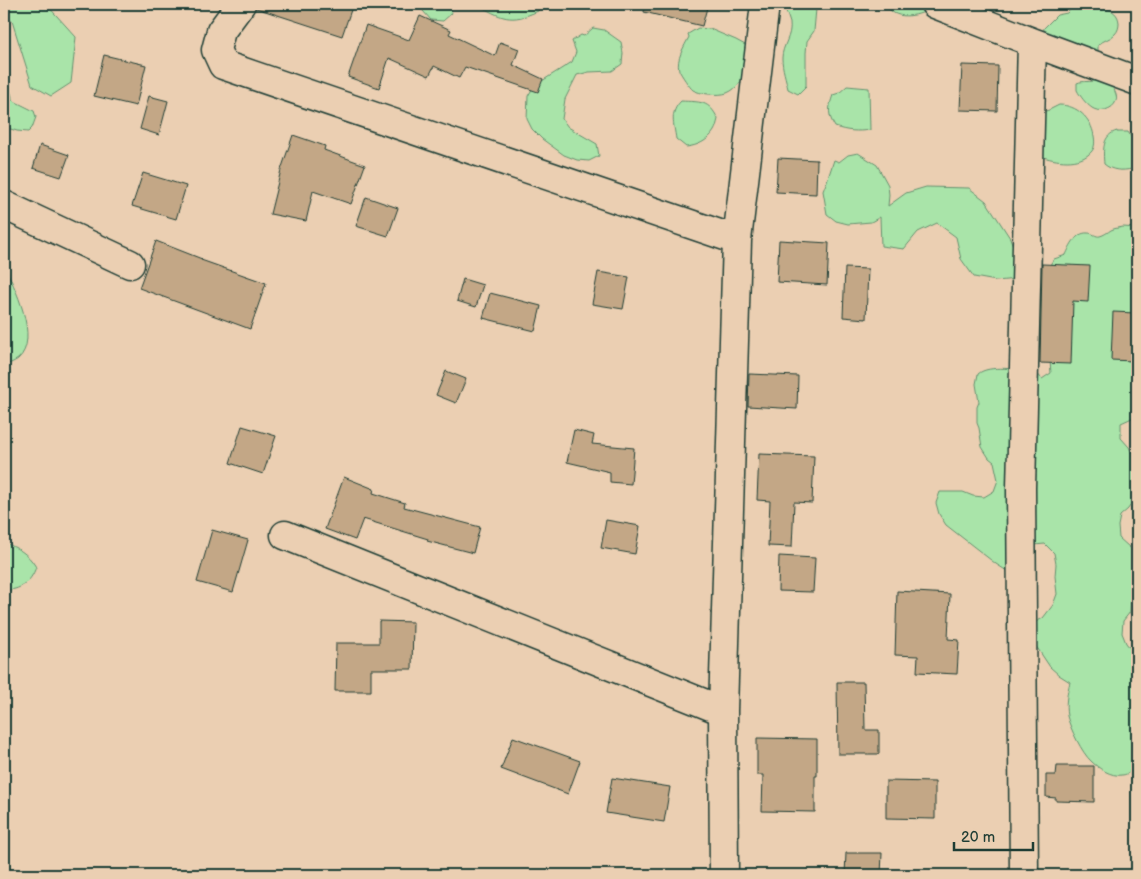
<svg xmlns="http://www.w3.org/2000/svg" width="1141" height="879" viewBox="0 0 1141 879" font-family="'Balsamiq Sans',sans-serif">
<rect width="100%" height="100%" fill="#ebcfb2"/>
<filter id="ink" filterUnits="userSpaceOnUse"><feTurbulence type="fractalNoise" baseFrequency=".02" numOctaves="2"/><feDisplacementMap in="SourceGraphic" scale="10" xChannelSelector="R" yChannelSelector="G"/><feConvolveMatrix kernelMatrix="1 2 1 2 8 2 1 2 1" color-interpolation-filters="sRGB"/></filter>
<g filter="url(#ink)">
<path fill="#a9e4a9" stroke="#64906e" d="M4 4H46L76 37 71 83 51 96 32 85 12 21 4 16Z
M419 4H449L452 13 443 21 431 20 423 11Z
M476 4H540L538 11C510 24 502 18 476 4Z
M784 4H820L816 9 814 31 807 41 806 53V86L798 94 788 89C786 79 782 68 782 58 782 46 792 36 790 23 788 16 785 10 784 4Z
M886 4H929L930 9C917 17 893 21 886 4Z
M1083 7C1096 8 1118 5 1119 23 1119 27 1118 31 1115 34 1111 39 1103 40 1098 45V50L1095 56 1043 41 1044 28 1057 15 1067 13 1072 8Z
M593 28 604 30 621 42 623 53 622 64 612 71 589 72 577 75 565 99 562 119 568 127 597 144 599 156 589 161 577 160 564 155 542 139 532 129 527 119 528 96 534 86 572 62 576 52 572 41 581 35 584 36Z
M698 28 710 29 736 40 747 46 750 67C744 76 738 89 727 93 719 96 699 94 693 90 690 88 680 73 679 70 676 59 684 47 689 37L688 34Z
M1097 80 1112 86C1114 90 1118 96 1116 101 1113 110 1099 113 1092 108 1086 104 1080 96 1077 90V83C1084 80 1090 83 1097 80Z
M847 86 869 88 870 130C857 132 847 131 835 127 828 115 828 109 833 95L839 93Z
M4 87C10 90 12 92 12 100L34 111 36 117 32 128 28 132 17 131 4 127Z
M681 101C700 102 709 100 718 119 717 123 716 128 714 131 708 141 697 146 686 147L676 139C674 124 669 113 681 101Z
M1059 105C1077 105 1091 118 1094 136 1095 141 1095 147 1092 151 1080 166 1055 161 1040 156L1038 113 1049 110Z
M1117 131V132H1128C1136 144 1141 156 1132 169 1122 171 1112 171 1104 164 1103 151 1102 135 1117 131Z
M858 153 877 165 888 185 889 195 888 206 906 193 926 187 969 188 986 201 1010 238 1017 257V279L996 281 974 277 961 259 956 237 937 223 918 232 904 249 881 246 880 217 871 222 848 224 836 221 827 214 823 191 827 181 834 160 839 162 848 155Z
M1123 227 1137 228V283L1136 284 1137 295V412L1132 418 1121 423V438L1129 447 1134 457 1137 467V489L1134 500 1128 509 1120 516 1118 526 1119 538 1129 547 1137 553V593L1131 598 1130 612 1123 621 1122 633 1126 643 1137 657V764C1133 769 1128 775 1122 775 1111 777 1098 768 1091 761 1082 753 1070 728 1067 716 1065 705 1067 693 1070 682L1059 675 1050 667 1036 646 1033 635 1034 623 1043 618 1053 605 1057 594 1055 576 1056 564 1054 553 1045 544 1034 545 1018 571H1007L996 564 946 525 939 514 936 503 940 492H963L973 496 984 497 994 491 998 480 994 462 989 458 982 447 979 428 977 423V407L979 402 976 384 978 374C989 364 1019 370 1035 371L1042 379 1051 373 1050 361 1044 339 1037 332 1033 303 1044 300 1051 263 1054 259 1066 255C1070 246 1076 232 1088 233 1093 233 1096 237 1100 236 1104 235 1108 232 1111 230 1115 228 1119 228 1123 227Z
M4 265C14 286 41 339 18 359 14 362 8 364 4 366Z
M4 542C18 549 27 552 36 567 31 582 20 591 4 590Z"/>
<path fill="#c3a786" stroke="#1f3d34" d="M256 4H353L342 36 256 8Z
M645 4H708L702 26 644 12Z
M420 16 451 30 449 34 495 56 500 42 519 49 513 65 543 79 538 92 465 67 459 78 434 66 429 76 389 58 379 88 348 77 366 25 409 40Z
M104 55 146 65 136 106 94 96Z
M962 65 998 66 997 111 960 110Z
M149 96 168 101 159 135 140 129Z
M293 135 325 146 324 150 365 165 351 204 313 191 306 221 270 214 281 170Z
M40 145 69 155 61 177 33 168Z
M778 158 817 160 816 194 776 192Z
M143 173 186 186 176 219 132 206Z
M366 197 398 208 388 236 356 226Z
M779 240 829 243 827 285 777 282Z
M156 241 202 259 201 260 266 283 250 329 139 288Z
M1042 264 1090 266 1088 302 1073 301 1071 364 1040 363Z
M845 268 868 269 866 319 843 317Z
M598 272 629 277 623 309 592 304Z
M463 279 483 285 476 307 457 301Z
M490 293 541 306 535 331 483 318Z
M1113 312 1135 313 1133 361 1111 360Z
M446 371 466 379 456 403 436 395Z
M749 374 798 376 797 409 748 406Z
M242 426 276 436 263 474 230 463Z
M574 430 594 435 592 444 634 448 631 484 610 482V472L567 462Z
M759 454 814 456 812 503 794 502 792 547 768 546 770 501 757 500Z
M344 477 374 489 373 493 405 503 404 507 480 527 473 553 427 541 428 539 363 519 355 540 325 529Z
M606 520 640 526 635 554 601 548Z
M212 530 248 540 233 592 197 582Z
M779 556 815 558 813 592 778 591Z
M897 591 950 594 948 639 959 640 957 674 917 672 918 656 895 655Z
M379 621 413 622 412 669H371V691H335L336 643H379Z
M837 682H864L865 730H879V754H838Z
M513 737 580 761 568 794 501 769Z
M757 738 817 739V776H815V812L762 811 763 775H757Z
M1057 766H1094V802L1056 801V798L1046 797V775H1056Z
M612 778 670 787 664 822 606 813Z
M886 781 935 782V819L886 818Z
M846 853H882L881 875H845Z"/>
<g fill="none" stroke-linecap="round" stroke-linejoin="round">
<g stroke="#1f3d34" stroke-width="31">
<path id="minor" d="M241 4 221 31 216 50 223 65 737 240
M935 4 1032 42 1137 81
M4 205 130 264
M285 535 723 711
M724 875 723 711 737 240 765 4
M1024 875 1021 488 1032 42"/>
</g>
<use href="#minor" stroke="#ebcfb2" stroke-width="28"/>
</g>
</g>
<rect width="1141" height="879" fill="none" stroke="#ebcfb2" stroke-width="20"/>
<rect x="10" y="10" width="1121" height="859" fill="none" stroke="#1f3d34" stroke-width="2" filter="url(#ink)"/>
<path d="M954 842v8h79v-8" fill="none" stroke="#1f3d34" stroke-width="2.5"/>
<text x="961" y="842" font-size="15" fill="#1f3d34" stroke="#ebcfb2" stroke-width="4" paint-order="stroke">20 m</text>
</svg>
